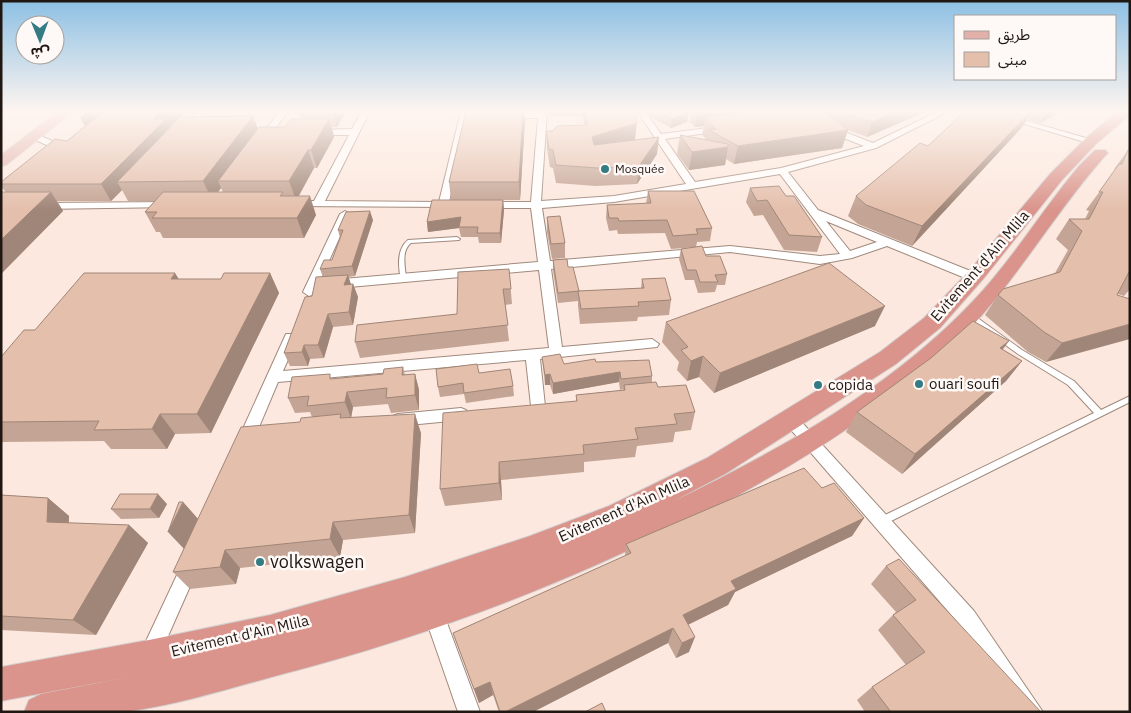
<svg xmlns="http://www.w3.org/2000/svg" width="1131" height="713" viewBox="0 0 1131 713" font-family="'IBM Plex Sans','Noto Sans Arabic',sans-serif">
<rect width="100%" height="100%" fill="#fce8de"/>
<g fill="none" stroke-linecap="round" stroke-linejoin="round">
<g stroke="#a08a7e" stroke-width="2">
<path id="service" d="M457 237 460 239 459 240 411 243C401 251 405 266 406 278L405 279H401C398 266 397 249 408 240Z
M968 314H972L1022 350 1074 381 1101 410 1130 396V402L885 524 882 525 879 524 878 521 879 518 1094 413 1068 385 1018 354 968 318 967 316Z"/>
</g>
<g stroke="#a08a7e" stroke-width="2">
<path id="minor" d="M199 111H207L189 131H183V127Z
M280 111H288L264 144H258L256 142Z
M362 111H370L325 201 439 202 461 111H469L449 202 453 205 452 207 290 206 289 204 294 201H314L349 135H316L312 132 313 130 352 129Z
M539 111H547L541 201 614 196 686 184 637 111H645L661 134 724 126 725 128 721 131 665 139 695 182 781 168 864 146 826 131V127H832L873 143 939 111H949L876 148 788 172 818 210 978 274 980 277 978 280H970L887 246 852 258 820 264 730 252 551 269 562 347 652 339 659 344 657 347 540 359 545 406 543 410H533L531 406 526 360 278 382 251 446 245 448 239 446 237 442 286 334H296L298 337 283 371 549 348 539 270 316 290 313 295 309 296 303 292 340 214 345 211 350 214 320 281 538 262 531 208H484L479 205 484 202H531L538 118H506L502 115 506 112ZM780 174 840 254 820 256 730 246 550 261 542 208 614 202ZM826 221 877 242 850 251Z
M981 111H993L1096 141 1088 143Z
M34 133 68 148 70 150 62 152 31 138 30 136Z
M170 202 174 203V207L42 209 37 206 42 203Z
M461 408 466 410 468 414 466 418 461 420 398 426 393 424 390 420 393 416 398 414Z
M791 414 796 416 974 611 1043 712H1019L960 625 786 424 783 420 786 416Z
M190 557 196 560 199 566 157 661 150 664 143 661 140 654 184 560Z
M433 601 440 604 480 712H458L423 611 426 604Z"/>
</g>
<g stroke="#d2d1d0" stroke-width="2">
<path id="primary" d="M59 111H74L6 165 1 166V155Z"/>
</g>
<g stroke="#d2d1d0" stroke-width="2">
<path id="trunk" d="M1118 111H1130V115L1096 144 1062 180 984 278 940 328 896 364 725 474 672 502C780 450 890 389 974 300 1013 259 1042 210 1079 166L1095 150H1105L1108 153 1105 156C1049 219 1009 295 946 352 870 420 783 473 693 519 561 586 422 638 279 675 231 688 181 704 131 711 100 713 56 712 24 712L29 700 41 694 134 676 1 701V667L149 640 270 615 405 577 530 536 609 506 707 458 880 352 924 318 970 270 1050 174 1086 138Z"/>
</g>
<use href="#service" fill="#fff" fill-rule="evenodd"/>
<use href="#minor" fill="#fff" fill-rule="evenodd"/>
<use href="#primary" fill="#e3afa9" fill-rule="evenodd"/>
<use href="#trunk" fill="#da948c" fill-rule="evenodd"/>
</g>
<path fill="#c4a494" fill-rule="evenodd" d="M87 111H186L170 126V127L258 129 285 127 301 119 299 113H289L288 111H346L337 127H332L334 137 317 168H314L299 196 316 215 304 238H163L160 232H156L145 212 155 201H128L122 190 111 201H57L63 211 1 274V192H6L1 187V182L67 141 85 126 80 117ZM221 188 223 192H218Z
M383 111H446L445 114 383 113Z
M466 111H524L525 120 520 200H503L504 210 501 243H479L478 237H461L459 228 428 232 427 222 451 200 449 182Z
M548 111H634L635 140 657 154 637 184 596 186 556 183 553 168 550 167 547 149 546 131H553L584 125 583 116H549Z
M647 111H684L687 122 671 128 651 117Z
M692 111H927L867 137 848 130 842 148 734 164 726 159 725 165 689 170 677 154 680 135 707 140 702 135 704 126 695 127 690 122Z
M965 111H1062L1040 123 1027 119 1023 126 912 246 858 224 848 216 856 196 928 146Z
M1128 150H1130V289L1124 296 1118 294 1046 362 1028 352 985 315 998 295 1055 273 1068 250 1056 239 1069 219H1085L1089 211 1086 210 1114 172 1115 168Z
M750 188 822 237 817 252 784 250 763 215 754 216 746 202Z
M648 191 712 228 710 241 697 242 696 247 671 249 665 233 618 234 617 230 609 231 606 218 607 205 646 204Z
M547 217 565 243V258L552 259 547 232Z
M373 220 355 276 348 277 351 284H353L358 297 353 325 333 327 324 358 310 359 308 366H290L284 353 312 296 323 277 320 269 332 260 340 238 338 230Z
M681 249 706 256 727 274 725 285H717L715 292 698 293 694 280H685L679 259Z
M553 260 568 267 579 291 641 288 642 279 671 300 669 315 638 317 637 321 580 324 578 306V301L558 303 553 271Z
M509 269 512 304 505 305 509 341 360 358 355 342 457 314Z
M270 273 279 293 211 433 175 434 167 449H111L104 441 1 442V357L35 330 179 279H221Z
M666 322 875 326 714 393 699 377 687 381 677 370 679 362 662 342Z
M1009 341 1002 349 1022 361 1006 381 902 474 846 432 857 412Z
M542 357 564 364 596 362 652 376V382L658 387 695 412 691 430 675 432 673 442 637 446 635 457 584 462V472L501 480 502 500 445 506 440 489 576 401V395L623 390V389L620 390 619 382 553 394 550 385H545Z
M403 367 405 375 415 374 419 390V410L391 413 388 404 353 407 351 418 421 433 415 533 343 540 340 557 240 568 236 584 190 589 173 572 184 549 183 502 198 519 300 422 312 417 310 412 295 413 288 398 332 379 383 374Z
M479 373 513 386 514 396 466 403 464 394 440 397 438 387Z
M822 488 864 518 852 536 735 592 728 605 688 625 689 652 676 658 668 643 533 712H499L493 695 479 703 453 633 625 556 626 544Z
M1 495 48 498 69 516V523L129 525 148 543 96 635 1 630Z
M167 504 159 518 121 519 111 509Z
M886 566 1041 712H865L857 700 872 687 906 665 878 630 896 612 871 584Z"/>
<path fill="#a08678" d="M88 111H116L89 133 80 117Z
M162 111H186L170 126 174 135 117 182 122 190 111 201 101 184 153 119Z
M335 111H346L337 127 333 114Z
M523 111H524L525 120 520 200 519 182Z
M709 111H798L705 117 704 126 695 127 697 112Z
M900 111H927L867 137 872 122Z
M1031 111H1032L1023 126 912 246 922 226Z
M1047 111H1062L1040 123Z
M689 113 687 122 671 128 672 119Z
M253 116 260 134 218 181 221 188 212 200 203 181Z
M329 119 334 137 317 168 311 150Z
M637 123 635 140 591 155 592 137Z
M848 130 842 148 734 164 738 146Z
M659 137 657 154 637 184 639 166Z
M728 147 725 165 689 170 692 152Z
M308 150 314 168 296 200 289 181Z
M51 192 63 211 1 274V240Z
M310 196 316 215 304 238 297 218Z
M503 200 504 210 501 243 500 233Z
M370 211 373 220 355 276 352 266Z
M461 217 459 228 428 232 427 222Z
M175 273 187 292 171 279Z
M270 273 279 293 211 433 197 414Z
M348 275 352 288 344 285Z
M353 284 358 297 353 325 349 312Z
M885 306 875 326 714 393 720 373Z
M328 314 333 327 324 358 318 345Z
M1130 324V339L1046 362 1062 343Z
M1009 341 994 361 1000 348Z
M304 345 310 359 308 366 302 352Z
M703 356 699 377 687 381 691 361Z
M1022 361 1006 381 902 474 915 454Z
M620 372 619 382 553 394V383Z
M415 374 419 390V410L415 395Z
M550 374V385H545V375Z
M347 392 353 407 351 418 345 402Z
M160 414 175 434 167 449 152 429Z
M415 414 421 433 415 533 409 515Z
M499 462 501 480 502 500 499 483Z
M158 494 167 504 159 518 150 509Z
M48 498 69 516 68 540 47 522Z
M183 502 199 520 185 550 168 532Z
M864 518 852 536 735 592 728 605 677 630 683 615 731 581Z
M333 522 343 540 340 557 330 539Z
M129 525 148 543 96 635 73 620Z
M225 550 240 568 236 584 220 567Z
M673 628 668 643 533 712H505Z
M695 637 689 652 676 658 682 643Z
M490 682 493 695 479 703 474 689Z"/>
<path fill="#e4bfac" stroke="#a08678" d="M104 111H162L153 119H166L101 184H1V182L55 139 67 141Z
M301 111H335L333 114H299Z
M466 111H523L519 182H449Z
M585 111H634L637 123 592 137 594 145 659 137 639 166 597 168 556 165 553 150 549 149 546 131H553L557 126 587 125Z
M657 111H684L689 113 672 119Z
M695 111H709L697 112Z
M753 111H820L828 114 848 130 738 146 709 130 716 129 705 117Z
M839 111H900L872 122Z
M965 111H1031L922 226 866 205 856 196 920 143 928 146Z
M253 116 203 181 117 182 180 117Z
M291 119H329L311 150H308L289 181H218L259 127H285Z
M680 135 728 144V147L692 152Z
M1128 150H1130V273L1129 272 1117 295 1130 299V324L1062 343 1044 332 998 295 1003 289 1060 272 1082 231 1069 219H1089L1103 192H1099L1119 164H1122Z
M779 186 786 196H794L822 237 789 235 767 200 757 201 750 188Z
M648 191H694L712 228 696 229 698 234 673 236 667 220 619 221 618 218H609L607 205 651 203Z
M1 192H51L1 240Z
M163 192H283L280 196H310L297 218H152L157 212H145Z
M432 200H503L500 233H477L478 227H459L461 217 427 222Z
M370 211 352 266 320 269 324 260H332L343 230H338L346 212Z
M560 216 565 243 551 244 547 217Z
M702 246 706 256H720L727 274 715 275 718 282H700L696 270H687L681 249Z
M567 259 568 267H573L579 291 558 293 553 260Z
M829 263 885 306 720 373 703 356 691 361 681 350 688 347 666 322Z
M509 269 511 289H503L508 325 355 342 357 325 457 314 458 272Z
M84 273H175L171 279H221L224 273H270L197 414H160L152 429 94 430 99 421 1 422V357L24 330H35Z
M348 275 344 285 353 284 349 312 328 314 318 345H304L302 352 284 353 305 297 312 296 316 277Z
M665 278 671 300 638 302 639 306 581 309 578 291 644 288 642 279Z
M973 321 1009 341 1000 348 1022 361 915 454 857 412 931 358Z
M560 354 564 364 595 359 596 362 649 360 652 376 621 379 620 372 553 383 550 374 545 375 542 357Z
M477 364 479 373 510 369 513 386 464 393 463 383 438 387 436 369Z
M403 367 402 375 415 374V395L386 398 387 388 347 392 345 402 307 406 309 396 288 398 292 377 330 374V379L383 374 384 369Z
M656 382 658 387 686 385 695 412 674 414 677 424 635 428 638 439 583 445 584 454 499 462V483L440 489 443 413 577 401 576 395 625 390 624 385Z
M341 414 340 418 415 414 409 515 333 522 330 539 225 550 220 567 173 572 241 427 300 422 301 418Z
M804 468 822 488 834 483 864 518 731 581 736 589 683 615 695 637 682 643 673 628 505 712H500L490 682 474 689 453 633 631 553 626 544Z
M120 494H158L150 509H111Z
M1 495 48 498 47 522 129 525 73 620 1 616Z
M179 502H183L168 532Z
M899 559 1041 712H891L872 687 925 652 893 615 916 600 886 566Z
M602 703 606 712H585Z"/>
<linearGradient id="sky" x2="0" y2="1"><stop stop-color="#8dc0e4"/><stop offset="0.53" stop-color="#fef5f0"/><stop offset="1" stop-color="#fef5f0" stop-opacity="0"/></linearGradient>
<rect width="1131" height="210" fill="url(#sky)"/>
<g fill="#347b84" stroke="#fef9f6" stroke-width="2">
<circle cx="605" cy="169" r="5"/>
<circle cx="919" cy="384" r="5"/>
<circle cx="818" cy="385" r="5"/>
<circle cx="260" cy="562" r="5"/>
</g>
<g text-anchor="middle" stroke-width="5" stroke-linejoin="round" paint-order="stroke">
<g font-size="12" fill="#201713" stroke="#fef9f6" text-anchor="start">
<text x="615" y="173">Mosquée</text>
</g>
<g font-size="15" fill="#201713" stroke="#fef9f6">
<text transform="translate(980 266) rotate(-49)" y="5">Evitement d'Ain Mlila</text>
<text transform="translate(624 509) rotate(-24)" y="5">Evitement d'Ain Mlila</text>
<text transform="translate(240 636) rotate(-13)" y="5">Evitement d'Ain Mlila</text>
</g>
<g font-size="15" fill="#201713" stroke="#fef9f6" text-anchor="start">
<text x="929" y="389">ouari soufi</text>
<text x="828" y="390">copida</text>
</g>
<g font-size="18" fill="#201713" stroke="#fef9f6" text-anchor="start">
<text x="270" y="568">volkswagen</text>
</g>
</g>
<rect width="1131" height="713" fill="none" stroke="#201713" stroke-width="5"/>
<rect x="954" y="15" width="162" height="65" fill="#fef9f6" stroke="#a59f9b"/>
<rect x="964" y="31" width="25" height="8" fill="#e3afa9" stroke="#a59f9b"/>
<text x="998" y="40" font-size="15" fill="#201713">طريق</text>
<rect x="964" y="52" width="25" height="15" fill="#e4bfac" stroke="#a59f9b"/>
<text x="998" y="65" font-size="15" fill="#201713">مبنى</text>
<g transform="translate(40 40) rotate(179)"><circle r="24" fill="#fef9f6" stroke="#a59f9b"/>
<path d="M0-4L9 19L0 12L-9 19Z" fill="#347b84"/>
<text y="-8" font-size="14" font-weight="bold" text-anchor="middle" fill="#201713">ش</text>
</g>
</svg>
